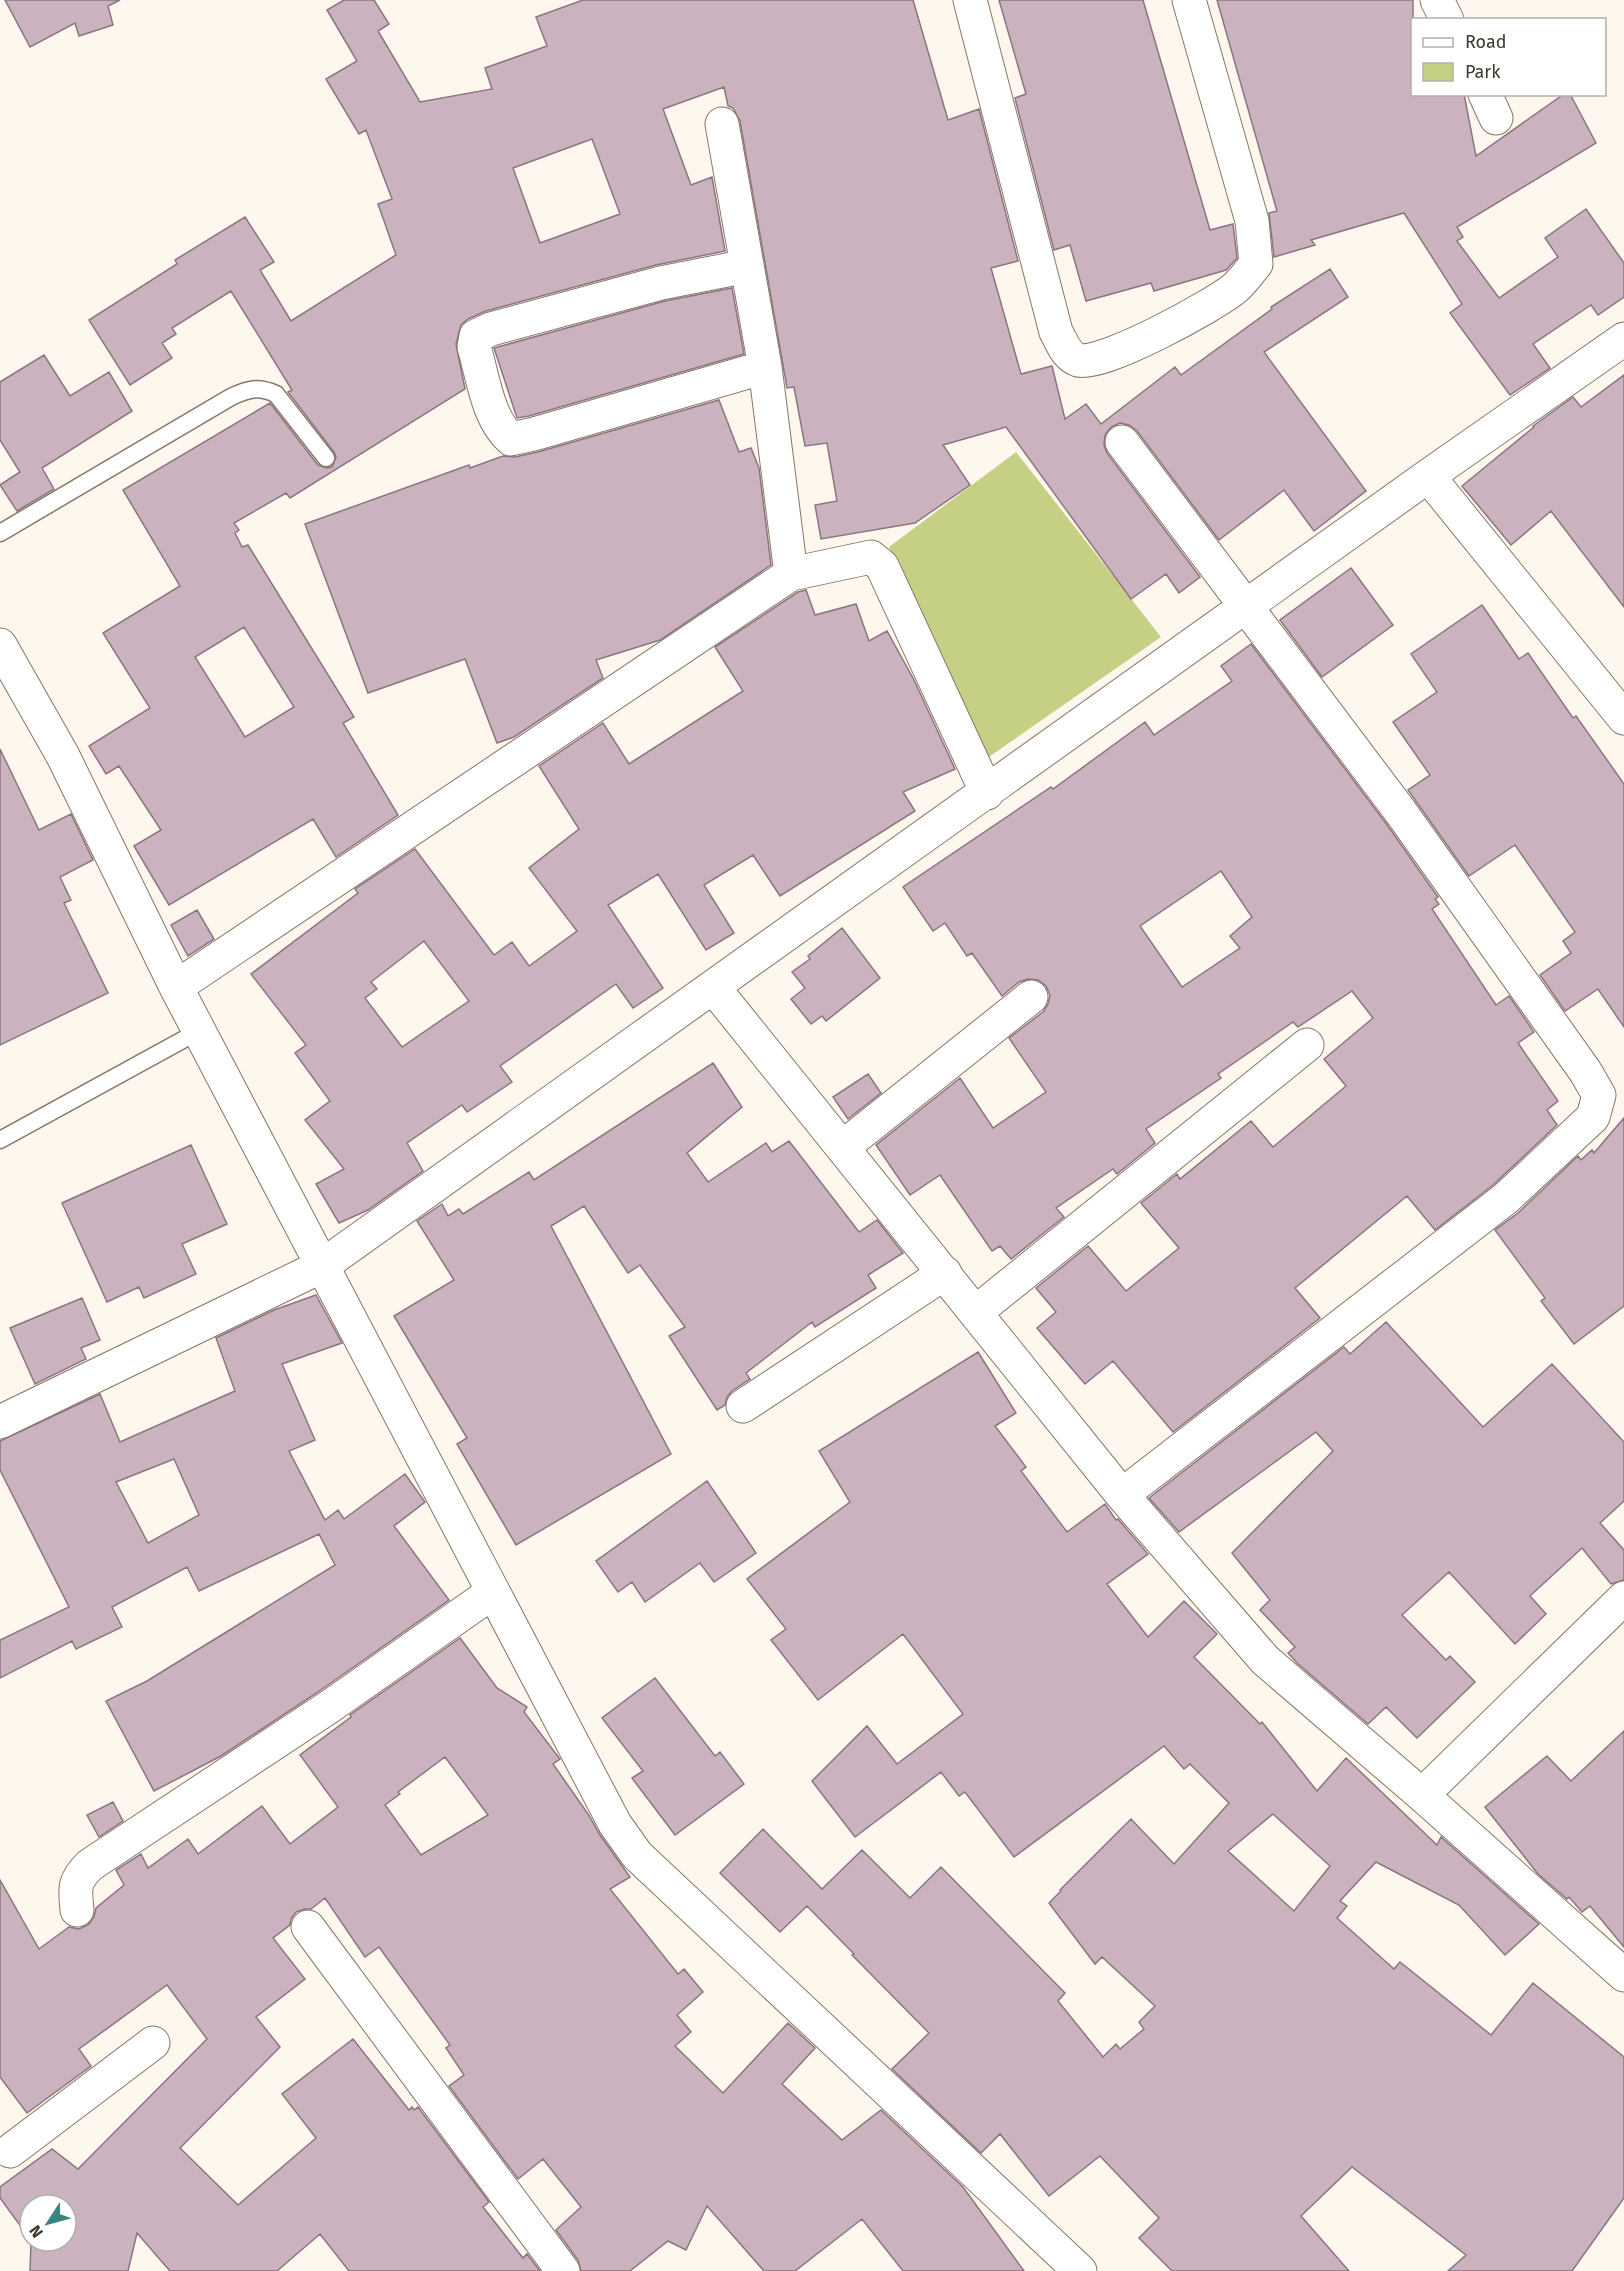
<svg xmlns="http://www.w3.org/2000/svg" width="1624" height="2271" viewBox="0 0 1624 2271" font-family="'Fira Sans',sans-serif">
<rect width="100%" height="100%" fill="#fef7ee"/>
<path fill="#c6d085" d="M1016 452 1161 637 986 759 889 547Z"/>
<path fill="#cbb2bf" stroke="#8c7481" stroke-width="1.5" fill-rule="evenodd" d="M5 0H120L108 6 113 25 79 36 75 23 30 47Z
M344 0H374L389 24 378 31 420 102 492 89 485 68 547 46 536 17 583 0H913L948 120 979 109 1018 261 991 268 1021 374 1052 366 1065 419 1086 404 1101 424 1175 367 1181 375 1272 309 1271 307 1330 269 1348 297 1264 352 1366 491 1314 531 1284 490 1219 540 1137 431 1129 425 1120 423 1111 427 1105 435 1104 445 1107 453 1200 577 1179 593 1166 574 1131 599 1006 427 943 445 970 485 915 523 821 539 815 505 837 501 827 443 805 446 794 387 787 388 740 121 733 108 728 106 724 87 663 109 691 185 712 177 725 251 656 265 486 311 468 319 461 325 456 344 465 389 290 498 286 493 234 523 239 530 235 533 242 547 248 545 354 717 343 723 398 815 336 857 313 819 169 905 134 846 161 830 119 766 106 774 89 746 150 708 103 633 180 586 123 490 270 403 318 465 327 468 332 467 336 457 334 452 288 392 292 390 231 291 172 328 176 334 162 343 172 358 130 385 89 320 177 264 175 260 245 217 274 262 260 270 291 321 396 255 378 204 392 199 366 130 359 134 326 79 357 61 327 10ZM592 139 620 214 540 243 513 168ZM244 627 294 707 245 737 195 657Z
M999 0H1143L1210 230 1233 224 1237 258 1226 270 1154 291 1151 283 1086 301 1070 245 1054 250 1015 98 1026 94Z
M1217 0H1413V94H1464L1476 156 1564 94H1570L1596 143 1457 227 1463 237 1457 241 1499 298 1558 257 1545 238 1586 209 1624 263V297L1598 315 1591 305 1533 344 1550 368 1510 395 1450 313 1462 304 1404 213 1311 240 1315 245 1274 257 1269 213 1277 211Z
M732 288 744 354 529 416 517 418 494 348 665 301Z
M44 355 70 396 109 372 132 411 42 468 54 489 17 511 0 485 20 472 0 440V382Z
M1624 375V607L1551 511 1511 545 1462 486 1534 427 1533 426 1573 397 1581 407Z
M719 400 739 452 751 448 759 468 771 565 660 640 596 660 603 678 514 737 497 743 465 659 368 693 305 524 469 465 470 468 503 456 515 457 538 452Z
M1351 568 1393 625 1322 677 1280 620Z
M806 590 815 615 856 604 869 641 887 631 914 680 955 769 903 792 915 811 780 896 753 855 704 885 734 933 706 950 658 874 608 905 663 988 633 1008 616 984 500 1066 512 1082 467 1112 462 1105 407 1143 423 1171 368 1210 339 1223 316 1184 344 1169 305 1120 330 1101 295 1053 306 1045 251 974 358 893 355 889 415 849 494 955 512 942 529 966 577 931 529 868 579 829 539 766 603 723 629 764 743 691 715 647 798 592ZM424 941 469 1001 402 1047 365 998 377 989 371 982Z
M1482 605 1519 659 1528 653 1573 718 1576 716 1624 784V1027L1598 989 1565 1011 1540 975 1571 953 1563 941 1575 932 1515 845 1469 876 1408 790 1430 775 1393 722 1437 692 1411 654Z
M1251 644 1385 822 1438 897 1435 899 1439 904 1432 909 1496 1005 1509 996 1534 1032 1518 1043 1558 1101 1547 1110 1557 1125 1493 1185 1435 1230 1407 1196 1295 1288 1320 1318 1173 1432 1113 1361 1085 1384 1037 1328 1056 1312 1036 1288 1088 1246 1126 1291 1179 1248 1141 1203 1177 1174 1180 1179 1251 1121 1273 1147 1346 1086 1324 1059 1373 1018 1352 991 1298 1027 1293 1022 1218 1074 1221 1078 1146 1129 1155 1143 1117 1174 1113 1169 1056 1208 1064 1217 1011 1259 1000 1246 992 1251 940 1175 910 1195 876 1145 960 1078 993 1128 1046 1092 1009 1038 1043 1012 1048 1004 1050 995 1046 986 1038 980 1028 979 1019 982 1002 996 972 953 967 956 945 923 933 931 903 887 1051 787 1053 789 1145 722 1154 735 1232 681 1221 666ZM1221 871 1252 917 1230 936 1240 948 1182 987 1140 926Z
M0 749 39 830 71 814 93 860 60 877 71 900 64 903 108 993 0 1045Z
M197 910 214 939 188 956 171 925Z
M842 928 880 978 826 1021 822 1016 811 1024 791 999 805 988 792 972 810 959 808 956Z
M713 1063 742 1107 687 1153 708 1182 766 1143 772 1152 789 1141 859 1232 877 1220 903 1253 868 1275 876 1288 815 1327 812 1322 746 1373 750 1379 732 1391 727 1397 725 1405 717 1410 669 1336 685 1327 640 1265 628 1273 584 1206 551 1226 671 1454 516 1545 457 1444 467 1438 394 1316 454 1280 417 1221 442 1204 448 1216 459 1209 463 1214 529 1172 534 1180Z
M868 1074 881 1093 848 1119 833 1097Z
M1624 1118V1306L1574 1344 1541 1301 1545 1298 1495 1230 1518 1213 1578 1156 1581 1160 1592 1150 1594 1153Z
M191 1145 227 1224 182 1244 196 1274 144 1298 139 1287 107 1302 62 1203Z
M316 1295 342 1343 282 1364 315 1440 289 1451 325 1520 338 1510 344 1519 405 1474 425 1502 394 1526 449 1600 318 1692 221 1756 154 1791 106 1701 147 1681 335 1565 319 1534 199 1591 187 1567 112 1607 122 1627 76 1649 72 1641 0 1678V1640L69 1607 0 1470V1441L100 1394 120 1442 235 1391 216 1338 274 1310ZM174 1459 199 1515 148 1543 116 1482Z
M82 1298 100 1340 81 1348 86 1359 35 1384 10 1328Z
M1386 1322 1483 1427 1552 1364 1624 1442V1501L1600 1523 1624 1550V1580L1611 1584 1582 1548 1530 1596 1546 1614 1515 1644 1449 1572 1402 1615 1446 1660 1450 1656 1475 1682 1417 1738 1386 1707 1368 1724 1297 1663 1288 1653 1295 1647 1260 1610 1270 1600 1232 1553 1333 1451 1316 1432 1179 1532 1149 1498 1344 1347 1350 1354Z
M978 1352 1016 1413 995 1426 1026 1467 1021 1471 1067 1532 1105 1504 1116 1520 1118 1519 1148 1554 1107 1584 1148 1637 1184 1601 1217 1634 1194 1657 1260 1724 1262 1722 1317 1791 1346 1758 1437 1845 1441 1837 1539 1924 1505 1955 1459 1905 1376 1862 1340 1901 1347 1906 1337 1918 1394 1969 1400 1962 1491 2035 1533 1983 1624 2057V2198L1572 2271H1448L1466 2255 1352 2167 1301 2216 1349 2271H1172L1139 2238 1159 2218 1100 2156 1049 2196 1000 2134 981 2153 892 2069 929 2033 852 1955 854 1954 807 1906 780 1932 720 1873 763 1829 822 1889 862 1850 910 1898 941 1867 1065 1993 1058 2001 1103 2057 1116 2044 1120 2049 1144 2029 1139 2022 1155 2006 1102 1957 1095 1964 1049 1903 1061 1891 1060 1890 1131 1819 1174 1864 1229 1803 1190 1764 1184 1769 1164 1746 1014 1857 965 1792 959 1796 941 1772 855 1837 812 1781 867 1726 897 1764 963 1714 903 1634 818 1700 771 1640 786 1629 747 1579 850 1502 819 1451ZM1273 1814 1330 1866 1294 1911 1228 1851Z
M707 1481 756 1553 714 1582 700 1563 645 1602 632 1582 618 1592 596 1561Z
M460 1638 497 1688 527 1707 524 1712 560 1759 553 1764 588 1814 600 1835 630 1877 610 1889 678 1974 684 1969 703 1992 677 2015 691 2032 675 2046 723 2093 788 2023 815 2048 782 2084 842 2140 881 2110 963 2187 1024 2271H903L862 2219 795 2271H764L707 2206 686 2250 668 2241 630 2271H581L578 2260 556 2230 581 2207 543 2159 518 2179 449 2086 464 2075 446 2048 450 2045 379 1947 365 1957 325 1898 311 1909H305L296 1912 291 1919 290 1925 273 1938 305 1979 256 2017 280 2047 180 2148 238 2205 316 2138 282 2094 353 2039 409 2110 412 2107 414 2110 418 2107 489 2202 483 2207 523 2258 527 2254 540 2271H349L320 2234 277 2271H170L137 2233 128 2271H30L31 2241H66V2205H30V2239L0 2198V2187L52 2149 78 2169 207 2039 167 1985 79 2049 91 2066 27 2113 0 2077V1880L39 1949 69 1927 79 1929 88 1925 94 1917 96 1908 124 1885 116 1870 141 1854 148 1868 188 1839 198 1854 262 1806 290 1844 338 1807 300 1755 351 1717 350 1715ZM445 1757 488 1815 421 1855 385 1805 400 1794 398 1792Z
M655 1678 715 1756 720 1752 744 1784 675 1835 632 1778 643 1771 602 1718Z
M1624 1731V1947L1590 1906 1582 1912 1569 1897 1567 1899 1538 1874 1485 1807 1547 1756 1571 1781Z
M113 1802 123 1821 99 1837 87 1815Z"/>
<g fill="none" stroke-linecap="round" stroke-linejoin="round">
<g stroke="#877764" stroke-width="19">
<path id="service" d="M0 533 231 397C248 389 258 386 276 394L326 458
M0 1140 199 1031"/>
</g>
<g stroke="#877764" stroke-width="35">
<path id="minor" d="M970 0 1056 332C1062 342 1066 356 1078 360 1100 368 1215 305 1235 288 1243 281 1249 272 1256 264L1252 221 1189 0
M1437 0 1447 20
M1485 94 1496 118
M722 124 765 367 791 574
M747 266 661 283 491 329 476 336 474 347C483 376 487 418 511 439L534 434 765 367
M1428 476 1624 718
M0 645 63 756 176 987 615 1824 637 1855 1080 2271
M176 987 791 574 871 557 882 566 987 793
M713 987 1122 1495 1265 1660 1422 1795 1624 1975
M843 1147 1031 997
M976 1312 1307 1045
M743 1406 945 1273
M0 1422 322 1266 1428 476 1624 339
M1122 1495 1505 1199 1593 1117 1599 1095 1585 1071 1400 811 1122 442
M1422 1795 1624 1598
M77 1910C75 1888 73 1882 90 1865L329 1707 493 1592
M308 1927 563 2271
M10 2151 153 2043"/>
</g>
<use href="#service" stroke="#fff" stroke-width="16"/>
<use href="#minor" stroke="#fff" stroke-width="33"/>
</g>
<rect x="1411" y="18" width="195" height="78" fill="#ffffff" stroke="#b2b0ac" stroke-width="1.5"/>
<rect x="1423" y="38" width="30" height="9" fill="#ffffff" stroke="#b2b0ac" stroke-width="1.5"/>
<text x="1465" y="48" font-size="18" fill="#3f3930">Road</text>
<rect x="1423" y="63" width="30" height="18" fill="#c6d085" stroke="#b2b0ac" stroke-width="1.5"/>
<text x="1465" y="78" font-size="18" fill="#3f3930">Park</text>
<g transform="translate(48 2223) rotate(234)"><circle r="28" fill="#ffffff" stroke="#b2b0ac" stroke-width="1.5"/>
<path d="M0-4.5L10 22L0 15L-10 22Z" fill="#3c8480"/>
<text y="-9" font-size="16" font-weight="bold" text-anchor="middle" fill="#3f3930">N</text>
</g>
</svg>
